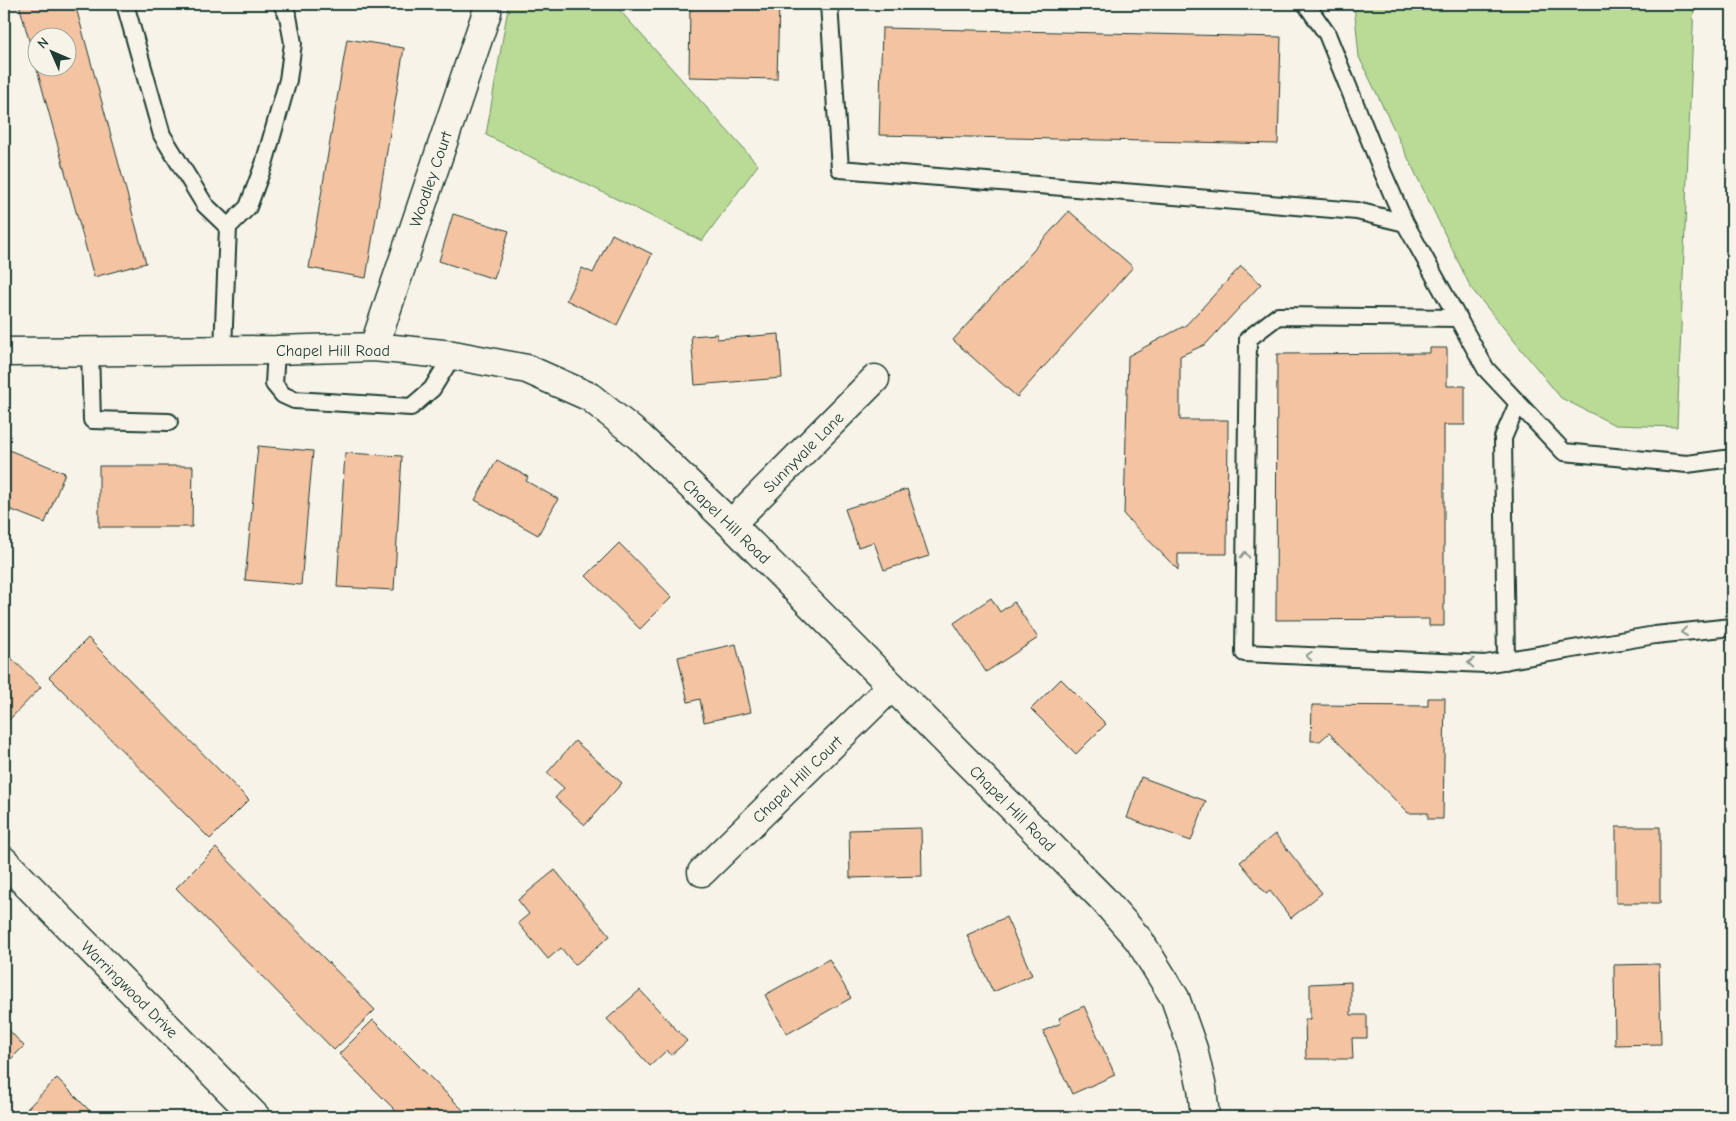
<svg xmlns="http://www.w3.org/2000/svg" width="1736" height="1121" viewBox="0 0 1736 1121" font-family="'Comic Neue',sans-serif">
<rect width="100%" height="100%" fill="#f7f3e8"/>
<filter id="ink" filterUnits="userSpaceOnUse"><feTurbulence type="fractalNoise" baseFrequency=".02" numOctaves="2"/><feDisplacementMap in="SourceGraphic" scale="10" xChannelSelector="R" yChannelSelector="G"/><feConvolveMatrix kernelMatrix="1 2 1 2 8 2 1 2 1" color-interpolation-filters="sRGB"/></filter>
<g filter="url(#ink)">
<path fill="#b9db95" stroke="#6c8c64" d="M504 4H614L758 165 702 241 486 135 508 8Z
M1354 4H1694L1677 427 1615 425 1561 398 1471 288 1359 57Z"/>
<path fill="#f3c3a2" stroke="#1f3d34" fill-rule="evenodd" d="M19 4H75L146 263 94 277ZM38 38H68V68H38Z
M690 4H779L777 79 689 77Z
M882 28 1281 37 1278 144 879 135Z
M347 39 404 48 366 278 309 268Z
M1069 211 1133 267 1017 397 953 340Z
M453 214 509 231 494 279 439 261Z
M612 234 652 254 617 325 566 300 582 268 593 273Z
M1241 266 1261 284 1206 344 1180 356V420H1228L1227 554H1178V570L1124 515 1128 356 1186 325Z
M717 334V339L779 334 782 378 695 385 691 336Z
M1430 348H1447V386H1465V425H1444V626H1429V619L1276 620 1277 354 1430 353Z
M258 446 313 451 301 585 245 580Z
M4 448 65 473 45 523 4 507Z
M345 453 402 456 394 590 337 587Z
M497 460 528 477 526 481 558 499 538 535 475 500Z
M99 466H193L192 527H99Z
M907 489 929 556 884 570 874 542 858 547 845 509Z
M619 543 672 597 640 629 586 576Z
M991 598 1000 612 1014 602 1038 638 986 672 954 623Z
M88 638 249 800 210 839 49 677Z
M736 644 751 712 704 722 700 699 688 702 678 657Z
M4 651 41 687 9 720 4 715Z
M1061 679 1106 724 1076 754 1031 709Z
M1428 698H1445L1443 819H1428V813H1408L1329 733 1320 741H1311L1312 705 1428 706Z
M575 741 622 783 585 825 555 798 564 788 547 773Z
M1141 777 1206 801 1191 841 1127 818Z
M1616 827H1660V903H1616Z
M921 828 922 876 850 878 849 830Z
M1275 834 1322 893 1291 918 1270 891 1266 894 1240 862Z
M216 848 375 1010 334 1050 176 888Z
M555 870 610 936 575 965 561 948 548 959 518 923 529 914 518 900Z
M1006 917 1032 975 993 992 967 935Z
M829 959 851 998 787 1034 765 995Z
M1659 964 1661 1044 1615 1045 1614 965Z
M1351 982V1015H1367V1038H1352L1353 1059H1306L1305 1019H1310V984Z
M640 990 687 1041 671 1055 667 1050 650 1066 607 1019Z
M1084 1006 1115 1075 1072 1094 1043 1031 1061 1023 1059 1018Z
M373 1020 470 1117H402L339 1054Z
M4 1025 24 1046 4 1066Z
M57 1078 96 1117H25L22 1114Z"/>
<g fill="none" stroke-linecap="round" stroke-linejoin="round">
<g stroke="#1f3d34" stroke-width="20">
<path id="lane" d="M125 4 162 135 205 205 228 227
M829 4 840 169 1357 211 1405 223 1486 369 1564 452 1687 464 1732 458
M1306 4 1327 34 1383 173 1405 223
M1459 318 1278 316 1248 339 1244 653 1485 664 1655 635 1732 627
M223 349 228 227 248 207 264 164 288 80 293 43 288 16 282 4
M276 350 274 384 283 395 294 400 411 407 432 389 453 355
M90 351 92 420 169 422
M1506 661 1503 438 1518 403"/>
</g>
<g stroke="#1f3d34" stroke-width="31">
<path id="street" d="M374 347 487 12
M4 352 276 350 374 347 453 355 527 369 590 397 640 437 731 524 1103 899 1139 940 1175 998 1193 1049 1202 1088 1205 1117
M731 524 875 379
M4 861 256 1117
M702 872 892 686"/>
</g>
<use href="#lane" stroke="#f7f3e8" stroke-width="16"/>
<use href="#street" stroke="#f7f3e8" stroke-width="28"/>
</g>
<defs><path id="oneway-chevron" d="M-2-3.5L2.5 0L-2 3.5" fill="none" stroke-width="1.6" stroke-linecap="round" stroke-linejoin="round" transform="scale(1.25)"/></defs>
<g stroke="#8b988e">
<use href="#oneway-chevron" transform="translate(1245 555) rotate(-89)"/>
<use href="#oneway-chevron" transform="translate(1684 632) rotate(174)"/>
<use href="#oneway-chevron" transform="translate(1309 656) rotate(-177)"/>
<use href="#oneway-chevron" transform="translate(1471 663) rotate(-177)"/>
</g>
</g>
<g text-anchor="middle" stroke-width="5" stroke-linejoin="round" paint-order="stroke">
<g font-size="16" fill="#1f3d34" stroke="#f7f3e8">
<text transform="translate(430 179) rotate(-71)" y="6">Woodley Court</text>
<text x="333" y="356">Chapel Hill Road</text>
<text transform="translate(803 452) rotate(-45)" y="6">Sunnyvale Lane</text>
<text transform="translate(727 521) rotate(44)" y="6">Chapel Hill Road</text>
<text transform="translate(797 779) rotate(-44)" y="6">Chapel Hill Court</text>
<text transform="translate(1013 808) rotate(45)" y="6">Chapel Hill Road</text>
<text transform="translate(130 989) rotate(45)" y="6">Warringwood Drive</text>
</g>
</g>
<rect width="1736" height="1121" fill="none" stroke="#f7f3e8" stroke-width="20"/>
<rect x="10" y="10" width="1716" height="1101" fill="none" stroke="#1f3d34" stroke-width="2" filter="url(#ink)"/>
<g transform="translate(52 52) rotate(315)"><circle r="24" fill="#f7f3e8" stroke="#a1aaa0"/>
<path d="M0-4L9 19L0 12L-9 19Z" fill="#1f3d34"/>
<text y="-8" font-size="14" font-weight="bold" text-anchor="middle" fill="#1f3d34">N</text>
</g>
</svg>
